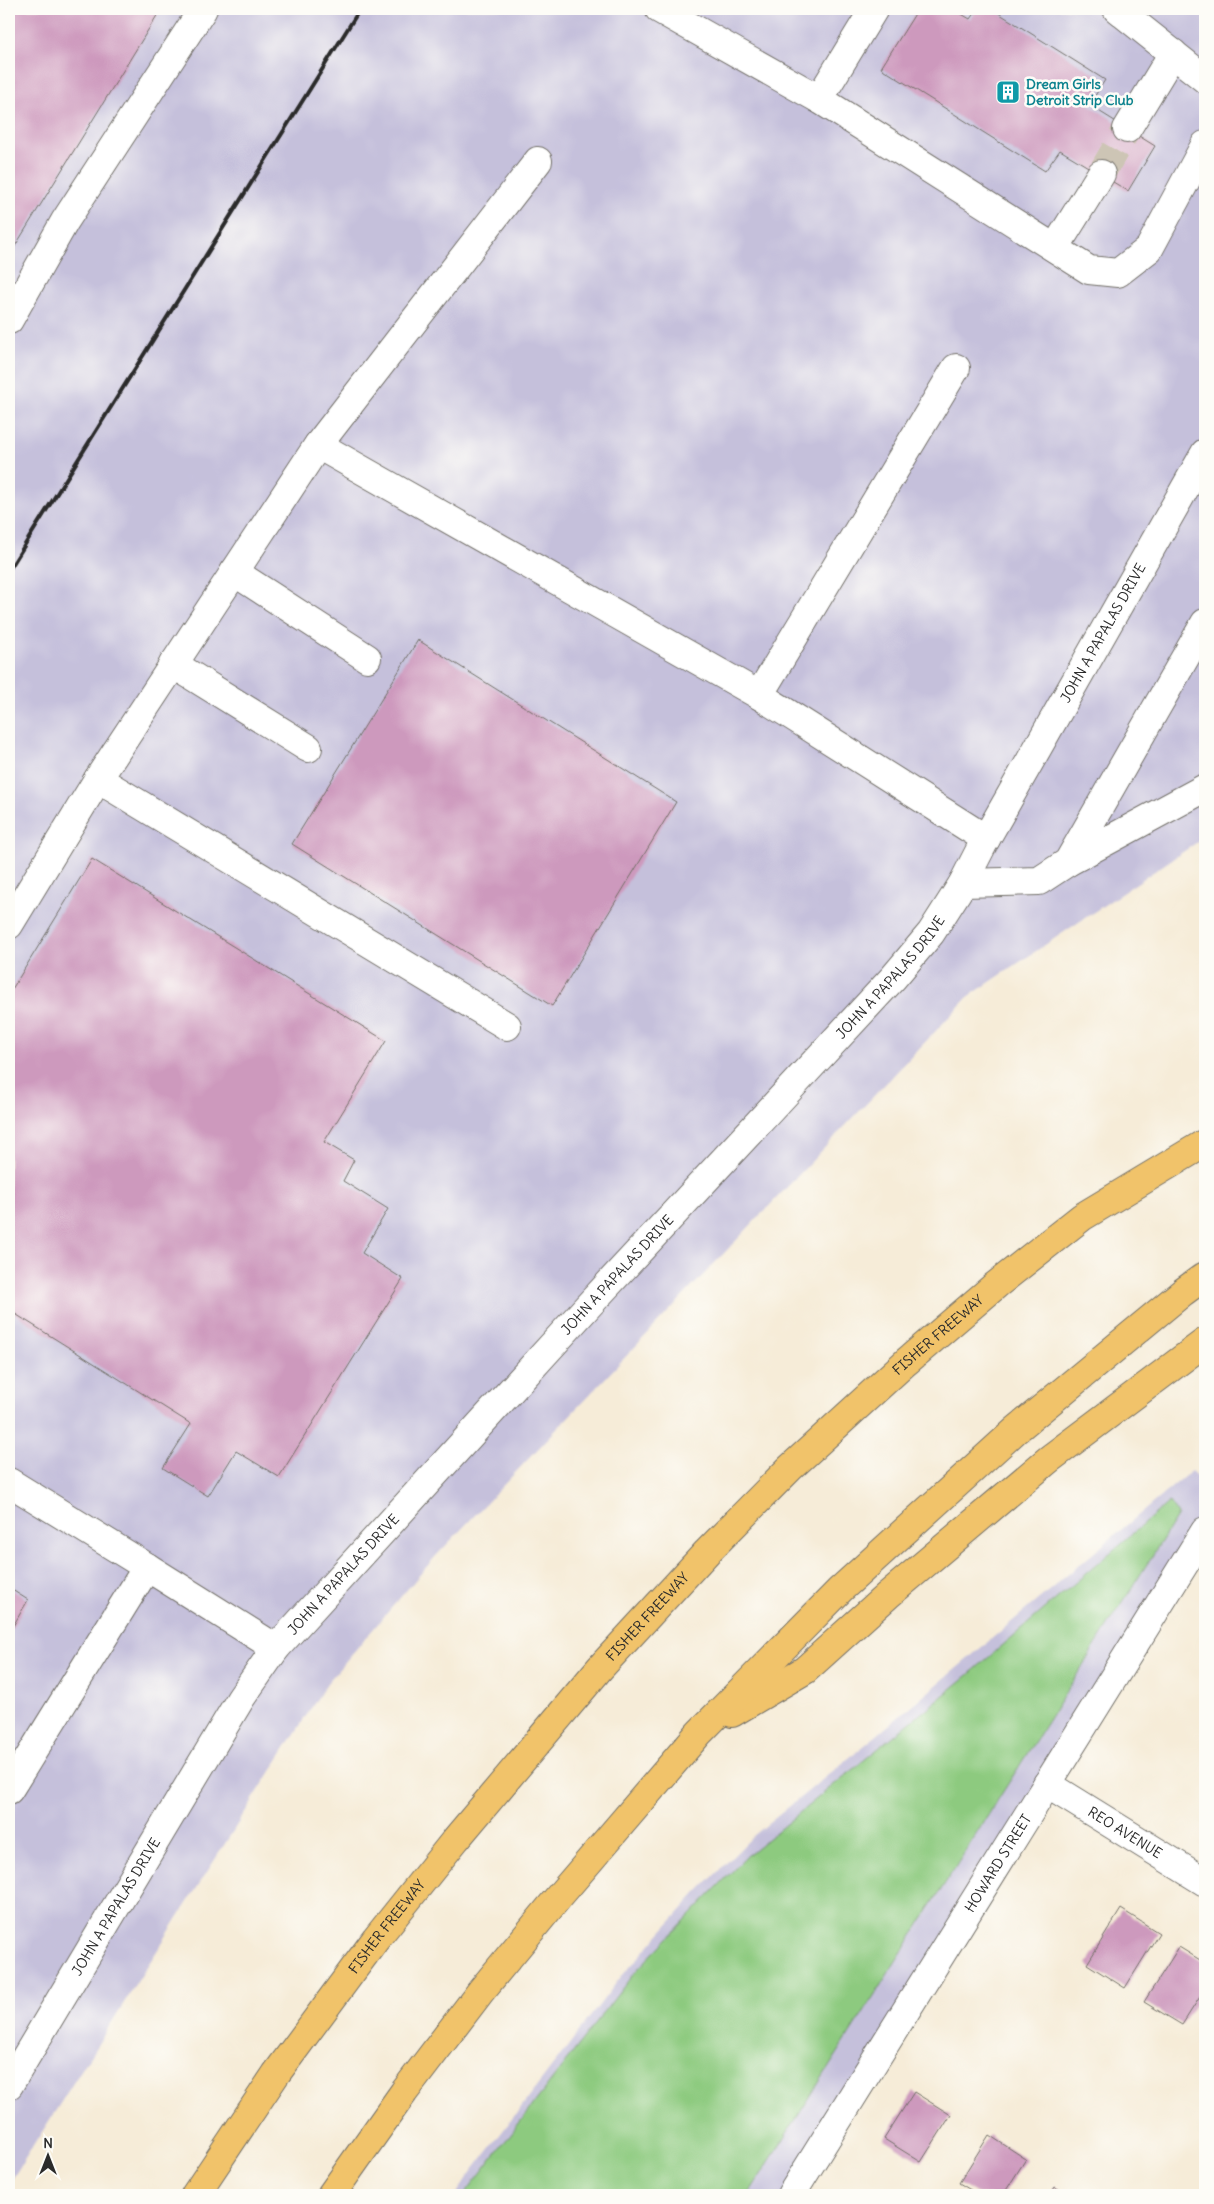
<svg xmlns="http://www.w3.org/2000/svg" width="1214" height="2204" viewBox="0 0 1214 2204" font-family="Delius,sans-serif">
<rect width="100%" height="100%" fill="#fdfcf7"/>
<filter id="ink" filterUnits="userSpaceOnUse"><feTurbulence type="fractalNoise" baseFrequency=".02" numOctaves="2"/><feDisplacementMap in="SourceGraphic" scale="10" xChannelSelector="R" yChannelSelector="G"/><feConvolveMatrix kernelMatrix="1 2 1 2 8 2 1 2 1" color-interpolation-filters="sRGB"/></filter>
<filter id="wash" filterUnits="userSpaceOnUse"><feTurbulence type="fractalNoise" baseFrequency=".0096" numOctaves="4" result="noise"/><feDisplacementMap in="SourceGraphic" scale="20" xChannelSelector="R" yChannelSelector="G"/><feGaussianBlur stdDeviation="1.12" result="paint"/><feColorMatrix in="noise" values="0 0 0 0 0 0 0 0 0 0 0 0 0 0 0 0 0 1.4 0 .05"/><feComposite in="paint" operator="in"/></filter>
<g filter="url(#wash)">
<rect width="100%" height="100%" fill="#f6ecd8"/>
<path fill="#c5c0db" d="M9 9H1205V837L968 997 435 1557 327 1683 9 2184Z
M1191 1471 1205 1484V1531L791 2195H456L466 2179 620 1978 696 1894 753 1836 876 1736Z"/>
<path fill="#8dca7f" stroke="#5c7a55" d="M1169 1502 1178 1515 748 2195H464L634 1973 749 1854 967 1676Z"/>
<g id="blocks">
<path fill="#cd99bd" d="M9 9H161L9 256Z
M918 9H953L970 19 977 9H992L1105 80 1089 105 1155 146 1128 191 1060 150 1045 171 881 68Z
M418 640 676 802 552 1006 292 844Z
M92 859 386 1041 324 1142 354 1160 343 1181 388 1209 362 1253 403 1279 279 1477 236 1451 208 1496 163 1468 191 1424 9 1310V994Z
M9 1588 28 1600 9 1633Z
M1121 1909 1159 1933 1125 1988 1087 1964Z
M1179 1947 1205 1963V1989L1182 2025 1144 2002Z
M914 2092 951 2115 921 2162 884 2139Z
M989 2135 1026 2159 1003 2195H979L959 2183Z
M1055 2187 1068 2195H1050Z"/>
</g>
</g>
<g filter="url(#ink)">
<use href="#blocks" fill-opacity="0" stroke="#726f68" stroke-width="1"/>
<g fill="none" stroke-linecap="round" stroke-linejoin="round">
<path stroke="#cdc5b5" stroke-width="28" stroke-dasharray="28 14" stroke-linecap="butt" d="M1101 174 1127 129"/>
<g stroke="#726f68" stroke-width="30">
<g id="minor">
<path d="M659 9 819 99"/>
<path d="M874 9 819 99 1089 270 1118 273 1149 249 1205 145"/>
<path d="M1117 9 1205 79"/>
<path d="M1127 129 1173 53"/>
<path d="M1055 248 1101 174"/>
<path d="M9 320 65 221 203 9"/>
<path d="M956 368 759 695 986 839"/>
<path d="M318 445 538 161"/>
<path d="M234 572 367 658"/>
<path d="M173 664 308 748"/>
<path d="M1068 862 1205 788"/>
<path d="M963 883 1039 881 1068 862 1205 623"/>
<path d="M9 925 98 779"/>
<path d="M507 1026 98 779 318 445 759 695"/>
<path d="M9 1482 147 1567"/>
<path id="s1" d="M1047 1784 1205 1882"/>
<path d="M9 1790 147 1567 276 1648"/>
<path id="s2" d="M9 2085 241 1698 276 1648 588 1306 893 978 931 933 963 883 983 844 1205 453"/>
<path id="s3" d="M791 2195 1205 1531"/>
</g>
</g>
<g stroke="#726f68" stroke-width="30">
<g id="highway">
<path d="M732 1713 805 1670 888 1595 1048 1460 1205 1342"/>
<path id="s4" d="M195 2195 276 2074 376 1939 456 1839 600 1668 707 1552 790 1468 906 1362 996 1285 1082 1217 1205 1143"/>
<path d="M331 2195 404 2092 481 1991 561 1894 699 1733 840 1590 1016 1430 1183 1292 1205 1276"/>
</g>
</g>
<use href="#minor" stroke="#fff" stroke-width="28"/>
<use href="#highway" stroke="#f1c36a" stroke-width="28"/>
<path stroke="#2b2b2b" stroke-width="4" d="M9 570 360 9"/>
</g>
</g>
<defs>
<g id="building-square" transform="scale(1.25)"><rect x="-9" y="-9" width="18" height="18" rx="4" fill="#0f9aa8" stroke="#fdfcf7"/><path d="M-4-6H4V6H1V3H-1V6H-4ZM-2.5-4.3h1.7v1.8h-1.7ZM.8-4.3h1.7v1.8H.8ZM-2.5-1h1.7V.8h-1.7ZM.8-1h1.7V.8H.8Z" fill="#fff"/></g>
</defs>
<g fill-rule="evenodd">
<use href="#building-square" x="1008" y="92"/>
</g>
<g text-anchor="middle" stroke-width="5" stroke-linejoin="round" paint-order="stroke">
<g font-size="14" font-weight="bold" fill="#0d838f" stroke="#fdfcf7" text-anchor="start">
<text x="1026" y="89">Dream Girls<tspan x="1026" dy="16">Detroit Strip Club</tspan></text>
</g>
<g font-size="14" fill="#2b2b2b" stroke="#fdfcf7">
<text dy="5" stroke="none"><textPath href="#s2" startOffset="1828">JOHN A PAPALAS DRIVE</textPath></text>
<text dy="5" stroke="none"><textPath href="#s2" startOffset="1422">JOHN A PAPALAS DRIVE</textPath></text>
<text dy="5" stroke="none"><textPath href="#s2" startOffset="1018">JOHN A PAPALAS DRIVE</textPath></text>
<text dy="5" stroke="none"><textPath href="#s4" startOffset="1140">FISHER FREEWAY</textPath></text>
<text dy="5" stroke="none"><textPath href="#s2" startOffset="612">JOHN A PAPALAS DRIVE</textPath></text>
<text dy="5" stroke="none"><textPath href="#s4" startOffset="735">FISHER FREEWAY</textPath></text>
<text dy="5" stroke="none"><textPath href="#s1" startOffset="92">REO AVENUE</textPath></text>
<text dy="5" stroke="none"><textPath href="#s3" startOffset="391">HOWARD STREET</textPath></text>
<text dy="5" stroke="none"><textPath href="#s2" startOffset="208">JOHN A PAPALAS DRIVE</textPath></text>
<text dy="5" stroke="none"><textPath href="#s4" startOffset="330">FISHER FREEWAY</textPath></text>
</g>
</g>
<rect width="1214" height="2204" fill="none" stroke="#fdfcf7" stroke-width="30"/>
<g transform="translate(48 2156)" stroke="#fdfcf7" stroke-width="4" paint-order="stroke">
<path d="M0-4L9 19L0 12L-9 19Z" fill="#2b2b2b"/>
<text y="-8" font-size="14" font-weight="bold" text-anchor="middle" fill="#2b2b2b">N</text>
</g>
</svg>
